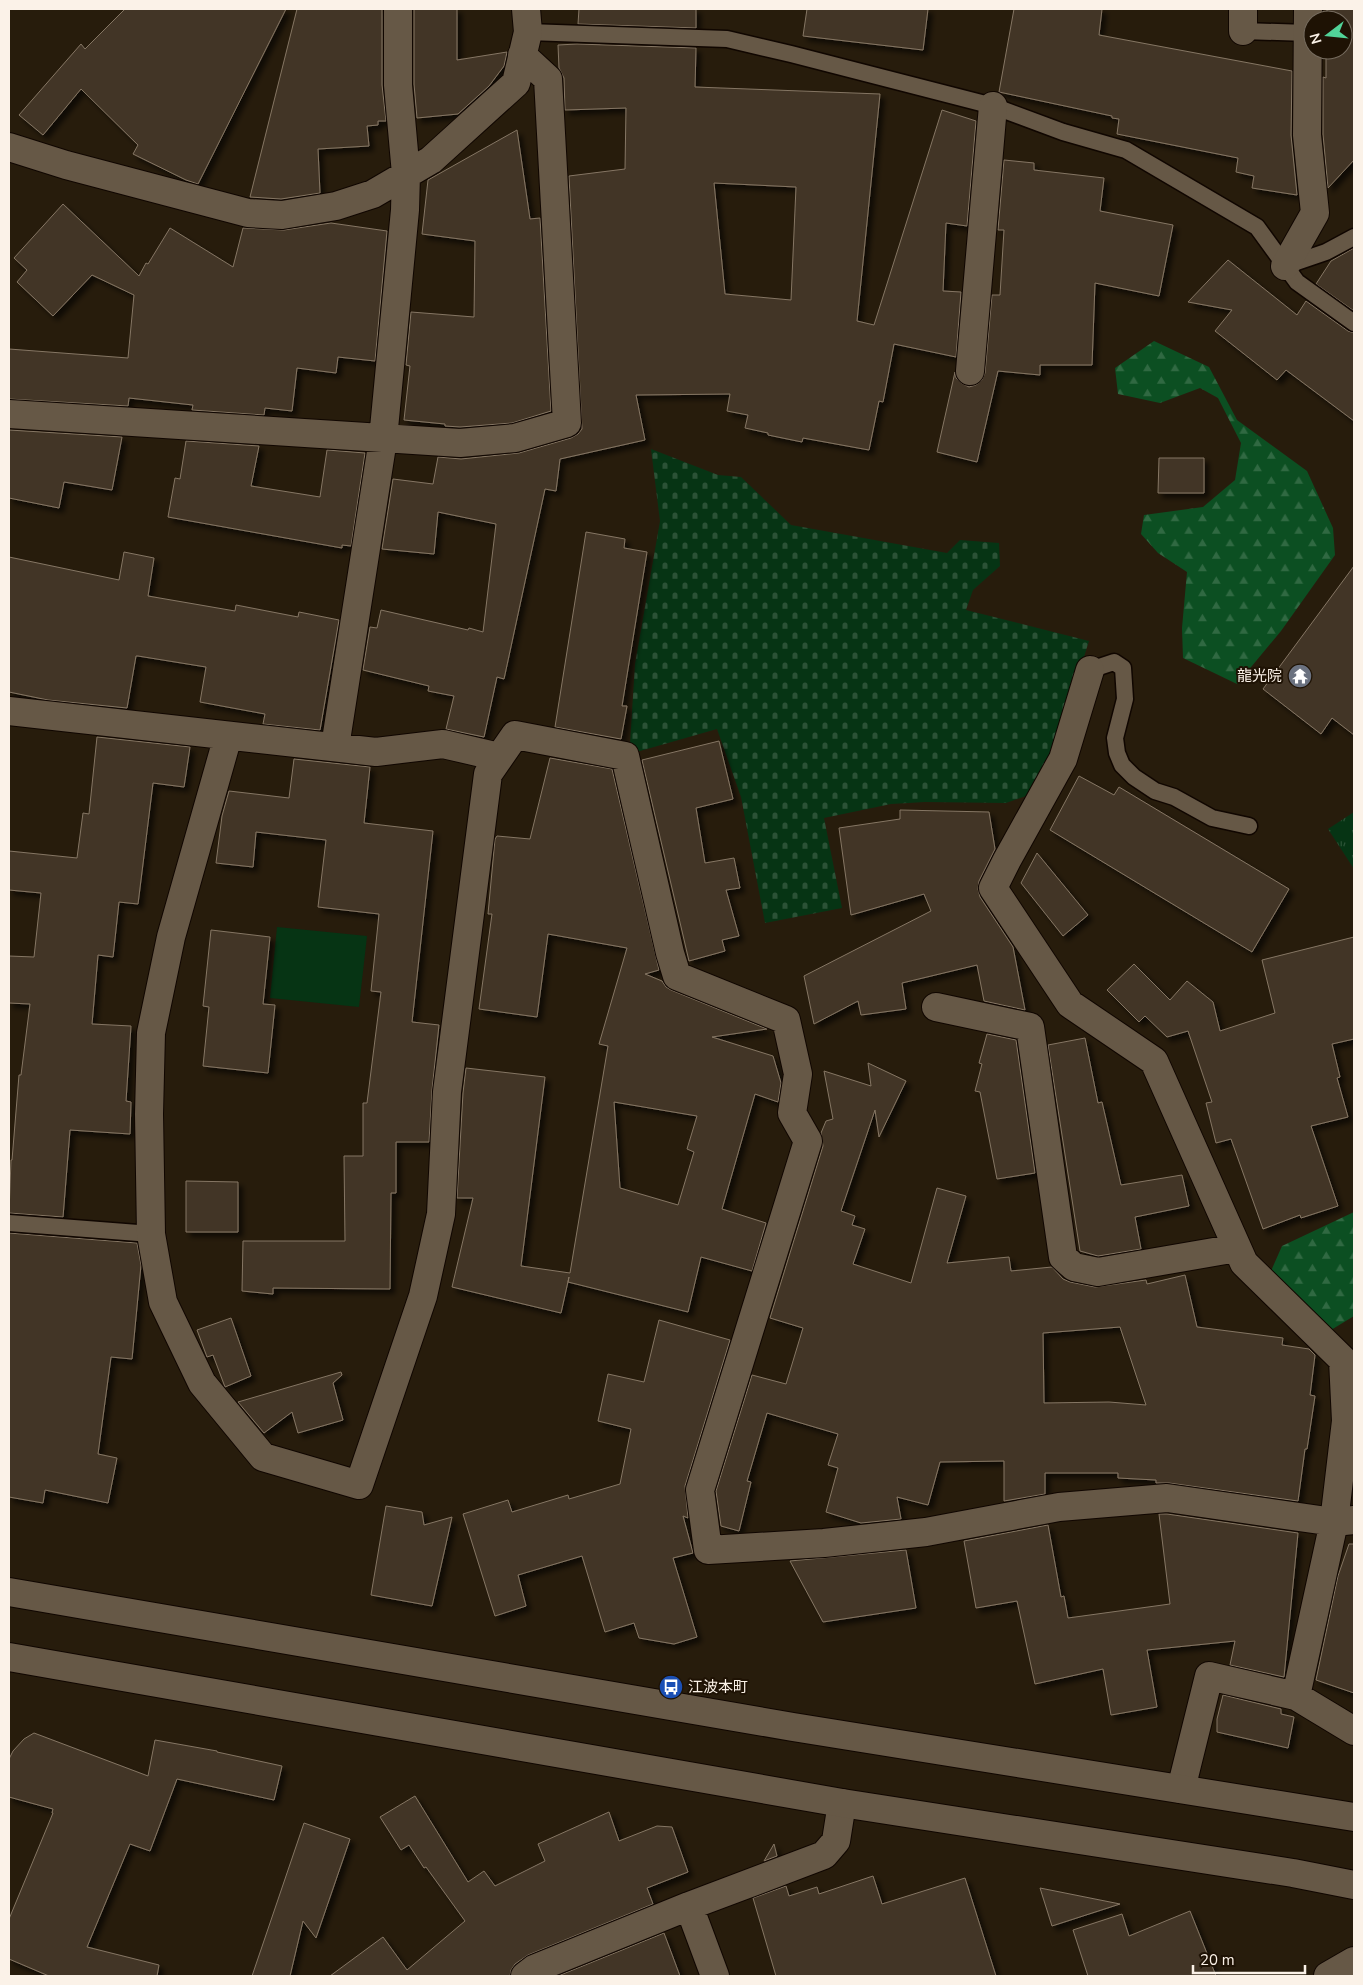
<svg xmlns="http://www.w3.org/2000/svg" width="1363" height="1985" viewBox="0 0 1363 1985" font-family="'Nunito Sans','Noto Sans JP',sans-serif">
<defs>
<pattern id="forest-firs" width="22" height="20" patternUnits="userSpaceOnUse" patternTransform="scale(1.25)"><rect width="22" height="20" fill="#0c4f22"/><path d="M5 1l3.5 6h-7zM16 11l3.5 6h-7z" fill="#306942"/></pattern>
<pattern id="cemetery-stones" width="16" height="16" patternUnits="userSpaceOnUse" patternTransform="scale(1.25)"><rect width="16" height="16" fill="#063414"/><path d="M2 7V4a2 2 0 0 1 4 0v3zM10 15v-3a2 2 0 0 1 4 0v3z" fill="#2b5236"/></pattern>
<pattern id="park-tufts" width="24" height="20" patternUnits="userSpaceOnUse" patternTransform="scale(1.25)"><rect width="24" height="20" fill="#063414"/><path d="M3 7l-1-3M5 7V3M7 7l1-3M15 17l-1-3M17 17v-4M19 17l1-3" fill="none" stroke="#2b5236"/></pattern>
<filter id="shadow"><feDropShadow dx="4.5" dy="4.5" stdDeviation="2.5" flood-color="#0009"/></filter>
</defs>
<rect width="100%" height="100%" fill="#271c0c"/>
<path fill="#063414" d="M277 927 367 936 359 1007 270 998Z"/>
<path fill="url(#forest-firs)" d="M1154 341 1209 367 1237 420 1307 471 1333 528 1335 555 1281 631 1237 684 1183 658 1182 628 1187 572 1158 553 1141 534 1144 515 1203 507 1235 480 1241 443 1218 398 1200 388 1160 403 1118 394 1115 368Z
M1354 1212V1316L1331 1330 1271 1271 1282 1246Z"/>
<path fill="url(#cemetery-stones)" d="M651 449 718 475 741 477 791 525 947 553 960 540 999 543 1000 566 973 590 966 610 1089 641 1051 762 1026 796 1006 803 925 802 891 804 824 818 842 908 765 923 741 797 717 729 633 753 630 743 635 664 660 521Z"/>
<path fill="url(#park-tufts)" d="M1354 812V869L1328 829Z"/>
<path fill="#423525" stroke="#857664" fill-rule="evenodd" filter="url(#shadow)" d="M125 9H286L198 184 186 180 133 154 138 145 81 89 43 135 19 115 81 44 85 49Z
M297 9H382V85L386 121H378V125L367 126 369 146 318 149 320 193 281 199 250 197Z
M414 9H457V60L507 52 504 66 489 86 458 114 417 118 414 84Z
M579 9H696V28L578 24Z
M807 9H928L923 50 803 36Z
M1014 9H1102L1099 35 1292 71 1291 135 1297 195 1252 188 1254 176 1236 172 1238 158 1117 134 1119 119 1112 118V116L999 92Z
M1327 9H1354V160L1328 188 1323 134V77L1326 78V50H1343V20H1327Z
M577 44 696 48 695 87 880 94 857 321 874 325 942 110 976 121 967 226 946 223 943 291 961 292 956 357 894 344 883 402 879 401 869 450 803 438 802 442 768 435V433L745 428 748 415 727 411 730 394 636 395 645 440 560 459 556 491 545 489 504 679 497 677 484 737 446 729 454 696 428 691 429 686 363 670 370 627 377 628 381 610 468 630 469 628 483 632 496 524 438 512 434 554 382 549 393 479 433 484 438 457 461 459 519 453 571 438 578 434 582 429 569 176 625 169 626 108 565 110 564 78 559 68 558 45ZM714 183 796 187 791 300 725 294Z
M517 130 530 219 540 218 551 411 512 423 460 427 445 426V424L404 420 410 366 406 365 411 312 474 317 475 241 422 234 428 180Z
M1004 160 1034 163V170L1104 178 1100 211 1173 225 1159 296 1095 283 1092 365H1040V375L998 371 977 462 937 452 955 372 956 378 961 383 969 387 976 385 982 380 985 373 992 295H1000L1004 230H998Z
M63 204 139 276 146 263 148 264 170 228 233 267 243 228 284 230 331 223 387 231 375 361 338 357 336 373 297 368 292 411 265 408 264 415 192 410 193 405 129 398 128 406 9 399V349L128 358 134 295 92 275 53 316 17 282 27 270 14 258Z
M1354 248V311L1316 284 1331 261Z
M1228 260 1297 315 1306 301 1348 331 1354 333V421L1286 370 1277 380 1215 331 1232 310 1188 302Z
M9 430 122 437 112 490 64 482 59 508 9 498Z
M186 441 259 446 251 486 320 497 327 450 365 453 351 546 342 545V548L168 517 175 478 180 479Z
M1159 458H1204V493H1158Z
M586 532 625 539 624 548 647 552 622 706H627L621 739 555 727Z
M124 552 154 558 148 596 235 611 236 605 298 617 299 612 339 620 320 730 263 724 265 714 200 702 206 667 138 656H136L127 708 48 700 9 692V557L119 580Z
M1354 566V735L1332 718 1321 734 1263 689Z
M97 737 190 747 184 787 153 783 138 904 119 902 113 957 98 955 92 1024 131 1026 126 1101 131 1102 130 1134 70 1130 63 1217 9 1213 11 1160H12L19 1075H21L30 1004 9 1003V956L34 957 41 893 9 890V851L77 858 83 813 89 814Z
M719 741 733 799 696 808 705 863 734 858 740 888 726 890 739 936 722 940 725 951 689 961 642 760Z
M550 758 612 769 659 970 645 974 662 981 666 987 671 990 767 1029 712 1037 773 1056 781 1083 778 1102 755 1094 722 1209 766 1223 752 1271 701 1257 688 1312 568 1282 569 1277 561 1313 452 1287 473 1198H457L463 1093 466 1068 545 1077 521 1266 570 1273 608 1046 599 1044 627 948 548 934 537 1017 479 1009 492 914H488L495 839 497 836 530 839ZM614 1102 697 1116 687 1149 694 1152 678 1205 620 1188Z
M294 759 370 767 364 823 433 831 412 1022 439 1025 432 1090 429 1142H396V1193H391L390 1289 273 1288V1294L242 1291 243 1241H345L344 1156H363V1103H367L381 992 371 991 379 914 318 907 326 840 256 832 253 867 216 863 222 816 229 791 289 798Z
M1079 776 1114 795 1119 787 1289 889 1252 952 1050 830Z
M900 810 989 812 995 849 979 881 978 889 980 897 1013 947 1025 1010 984 1001 977 965 902 983 906 1009 861 1015 858 1001 814 1024 804 976 931 911 924 894 851 915 839 828 900 819Z
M1037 853 1088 915 1063 936 1021 883Z
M211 930 270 937 263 1004 275 1005 268 1073 203 1066 209 1007 203 1006Z
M1354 937V1039L1332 1044 1340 1077 1337 1078 1348 1117 1311 1126 1338 1206 1301 1218 1300 1215 1263 1229 1231 1139 1216 1143 1206 1103 1212 1102 1188 1031 1167 1037 1145 1016 1139 1022 1107 990 1134 964 1170 1000 1187 981 1213 1002 1220 1031 1275 1013 1262 960Z
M987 1034 1016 1040 1035 1173 997 1179 980 1092 975 1091 982 1064 979 1063Z
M1085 1038 1098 1103 1102 1102 1121 1185 1182 1175 1189 1206 1135 1217 1141 1249 1098 1256 1080 1251 1048 1045Z
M868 1063 906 1081 879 1137 875 1110 841 1211 855 1216 852 1225 865 1229 853 1264 911 1283 937 1188 966 1196 947 1263 1009 1257 1011 1271 1052 1267 1063 1279 1070 1282 1095 1287 1146 1280 1147 1284 1185 1275 1197 1327 1283 1338 1282 1345 1309 1349 1315 1355 1310 1395 1315 1396 1307 1449H1305L1298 1501 1169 1483H1156V1480L1118 1478V1473H1045V1494L1004 1501V1461L940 1462 928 1505 897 1497 901 1519 861 1523 826 1512 838 1468 828 1465 838 1434 767 1413 747 1481 751 1482 739 1531 721 1526 716 1491 752 1375 786 1384 803 1328 770 1318 823 1146 821 1133 826 1121 833 1119 824 1071 871 1086ZM1120 1327 1146 1405 1109 1402 1044 1403 1043 1333Z
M186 1181 238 1182V1232H186Z
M9 1233 137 1243 141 1265 132 1359 111 1357 98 1454 117 1458 108 1503 45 1490 43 1503 9 1497Z
M231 1318 251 1376 225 1387 213 1355 207 1357 197 1330Z
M659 1320 730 1340 685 1486 688 1518 683 1516 693 1553 673 1558 697 1637 674 1644 639 1638 634 1623 605 1632 582 1556 518 1575 526 1606 495 1616 463 1514 508 1500 512 1512 568 1495 569 1499 620 1484 631 1429 598 1421 608 1374 644 1382Z
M341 1372 342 1375 333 1383 343 1420 298 1433 292 1412 264 1433 238 1402Z
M386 1506 422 1512 424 1525 452 1517 432 1606 371 1595Z
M1159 1514H1167L1298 1533 1284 1677 1230 1665 1235 1641 1147 1650 1157 1707 1111 1715 1103 1669 1035 1684 1017 1601 976 1608 964 1541 1048 1525 1061 1597 1064 1596 1068 1618 1170 1604Z
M1349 1544H1354V1693L1316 1680 1338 1576Z
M906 1550 916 1608 823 1622 790 1561Z
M1223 1695 1281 1709V1714L1294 1717 1288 1748 1217 1732V1719Z
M34 1733 148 1776 155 1740 217 1751V1752L282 1766 274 1800 177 1779 150 1851 130 1844 87 1947 159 1965 157 1976H49L9 1959V1919L53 1813H52L53 1809 9 1797V1759L13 1751 24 1739Z
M415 1796 468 1882 484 1871 495 1886 545 1861 538 1844 609 1812 619 1841 657 1826 672 1827 688 1872 647 1888 653 1904 528 1955 515 1964 511 1970 510 1976H330L383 1937 407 1970 465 1921 426 1867 424 1868 409 1845 401 1850 380 1817Z
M304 1823 350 1839 316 1938 303 1921 290 1976H252Z
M774 1844 777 1856 764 1861Z
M873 1876 882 1904 965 1878 996 1976H776L753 1898 786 1886 789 1896 817 1887 819 1894Z
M1040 1888 1120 1904 1052 1926Z
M1190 1911 1216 1976H1088L1073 1930 1122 1914 1129 1936Z
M664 1933 680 1976H558Z"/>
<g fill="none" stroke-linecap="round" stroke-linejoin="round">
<g stroke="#100600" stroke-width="19">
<path id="service" d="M1243 31 1308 33
M528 32 727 39 791 54 993 106 1063 132 1126 150 1257 227 1297 282 1354 323
M1285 266 1326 252 1354 237
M1090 670 1114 662 1123 668 1125 699 1115 738 1117 753 1122 765 1134 777 1155 791 1174 797 1212 818 1249 826
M9 1223 151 1234"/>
</g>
<g stroke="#100600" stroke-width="30">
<path id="minor" d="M1243 31V9
M9 147 66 165 248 213 282 215 336 206 373 194 431 160 516 83 528 32 526 9
M1285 266 1315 213 1307 135 1308 9
M970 371 993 106
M9 414 460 443 515 438 567 423 548 79 522 55
M1090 670 1063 759 1007 860 993 888 1070 1004 1154 1061 1244 1263 1343 1360 1346 1421 1334 1522 1296 1696
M9 711 376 752 443 744 499 757
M228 736 171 937 151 1033 149 1114 151 1234 163 1302 202 1383 263 1457 359 1485 423 1296 441 1214 447 1092 488 774 515 735 625 756 670 953 677 976 786 1020 798 1074 792 1113 808 1141 700 1490 708 1550 824 1543 926 1532 1059 1507 1167 1498 1334 1522 1354 1520
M335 747 383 439 405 210 406 174 398 85V9
M936 1007 1030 1027 1063 1257 1074 1267 1098 1272 1237 1248
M1181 1789 1209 1676 1296 1696 1354 1731
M689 1906 715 1976
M525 1976 534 1969 689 1906 824 1855 836 1841 842 1803
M1328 1976 1354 1961"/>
</g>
<g stroke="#100600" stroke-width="30">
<path id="tertiary" d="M9 1592 793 1727 1354 1817
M9 1657 842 1803 1293 1873 1354 1885"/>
</g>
<use href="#service" stroke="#665846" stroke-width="16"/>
<use href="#minor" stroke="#665846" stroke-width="28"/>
<use href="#tertiary" stroke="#665846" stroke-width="28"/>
</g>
<defs>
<g id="temple-disc" transform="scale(1.25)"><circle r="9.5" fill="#6b7280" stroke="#1e1204"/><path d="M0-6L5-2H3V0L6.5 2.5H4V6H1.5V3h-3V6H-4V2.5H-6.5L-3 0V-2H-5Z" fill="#fff"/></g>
<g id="bus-disc" transform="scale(1.25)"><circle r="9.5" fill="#1a4fb4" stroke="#1e1204"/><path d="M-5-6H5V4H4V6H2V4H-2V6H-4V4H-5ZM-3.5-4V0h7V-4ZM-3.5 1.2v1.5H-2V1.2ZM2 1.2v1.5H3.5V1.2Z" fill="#fff"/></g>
</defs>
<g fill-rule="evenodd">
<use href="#temple-disc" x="1300" y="676"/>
<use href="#bus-disc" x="671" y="1687"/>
</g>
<g text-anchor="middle" stroke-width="4" stroke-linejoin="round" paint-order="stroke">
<g font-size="15" fill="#fbf2e8" stroke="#1e1204" text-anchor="end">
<text x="1282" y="681">龍光院</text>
<text x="688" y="1692" text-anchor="start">江波本町</text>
</g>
</g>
<rect width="1363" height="1985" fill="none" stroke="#fbf2e8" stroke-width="20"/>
<g transform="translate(1328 35) rotate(254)"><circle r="24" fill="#1e1204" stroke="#766c5f"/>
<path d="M0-4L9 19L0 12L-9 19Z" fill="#51d398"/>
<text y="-8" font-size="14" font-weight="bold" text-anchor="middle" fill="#fbf2e8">N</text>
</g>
<path d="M1193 1965v8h112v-8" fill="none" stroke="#fbf2e8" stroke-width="2.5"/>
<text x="1200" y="1965" font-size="15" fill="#fbf2e8" stroke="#1e1204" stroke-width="4" paint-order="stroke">20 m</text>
</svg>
